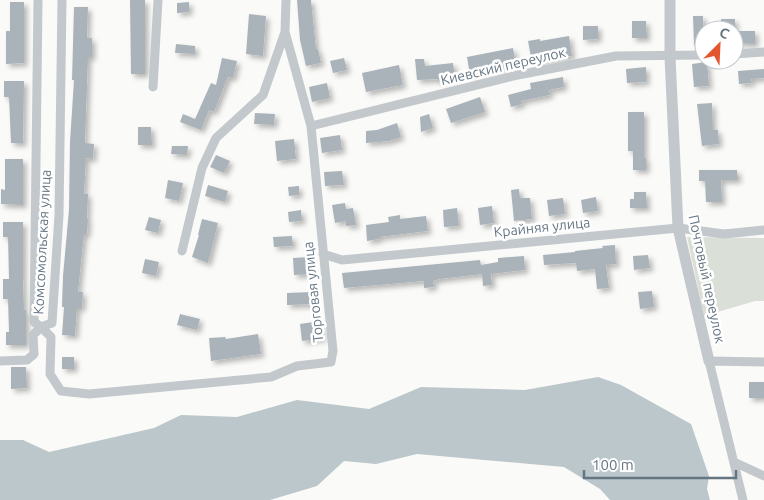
<svg xmlns="http://www.w3.org/2000/svg" width="764" height="500" viewBox="0 0 764 500" font-family="Ubuntu,sans-serif">
<defs>
<filter id="shadow"><feDropShadow dx="3.5" dy="3.5" stdDeviation="2.5" flood-color="#0004"/></filter>
</defs>
<rect width="100%" height="100%" fill="#fafaf8"/>
<path fill="#dadfd7" d="M687 237 764 238V301H755L704 316Z"/>
<path fill="#bbc7cb" d="M598 377 621 385 691 424 709 476 707 489 710 500H610L600 489 564 467 417 454 376 464 344 461 317 486 270 500H0V440H23L49 452 154 428 181 415 237 417 297 400 369 409 421 387 525 390Z"/>
<path fill="#aab3b9" filter="url(#shadow)" d="M130 0H145V74H131Z
M297 0H311L316 49H318L321 63 306 66 300 40Z
M10 2H24V63L6 64V31H10Z
M189 2V12L177 13V3Z
M74 7H88L87 38H92V57H88L85 143 94 144 93 159 86 158 84 194H88L87 219H88L87 234H84L78 292H83L82 308H77L75 336 62 335 64 307H62L63 276 69 210 70 142 74 80H72Z
M249 14 266 16 263 56 246 54Z
M693 16H703L704 45H694Z
M721 19H735V30H720Z
M632 21H646L647 38H632Z
M583 26H598V39L583 40Z
M734 31H755V44L734 43Z
M569 36 572 56 532 62 528 41 540 39V41Z
M176 44 195 46V54L175 53Z
M513 48 516 65 486 70 487 72 470 75 467 57Z
M222 58 237 61 233 78 228 77 214 112 209 110 201 130 180 122 183 114 195 119 211 83 216 85Z
M344 58 347 70 333 73 330 61Z
M415 59H424L425 66 453 63 455 78 438 81V79L417 80Z
M707 62 709 86 694 87 692 64Z
M399 65 403 85 366 92 362 73Z
M646 67V82L627 83 626 69Z
M764 69V78L751 79 752 83 739 84 738 71Z
M563 77 564 87 549 90 550 95 521 101 522 104 511 107 508 95 531 89 530 83Z
M4 81H24L23 143H11L9 97H4Z
M327 83 330 98 312 102 309 87Z
M480 97 485 112 451 123 446 109Z
M712 103 713 130H718L719 144 702 146 697 104Z
M628 112H644V158H646V170H633V151H628Z
M255 113 275 114 274 125 254 124Z
M429 114 433 128 421 132 420 117Z
M397 123 401 137 389 141 366 143V131L377 130Z
M138 127H151L152 145H138Z
M340 135 342 150 322 153 320 138Z
M294 139 296 159 277 161 275 141Z
M172 146H188L187 155 171 154Z
M216 155 230 161 224 173 210 167Z
M5 159H23V205L1 204V189L5 190Z
M699 170H737L738 180H721L722 202H706L705 181H699Z
M342 171 344 185 325 186 324 172Z
M168 180 183 183 179 201 165 198Z
M208 185 228 191 225 202 205 196Z
M299 186V195L289 196 288 187Z
M519 189 520 198H530L532 219 514 221 511 190Z
M634 192H646L647 208H630V199H634Z
M596 197 598 211 583 213 581 200Z
M563 198 565 214 549 216 547 200Z
M345 203 346 209 353 208 356 225 346 226V221L335 223 332 205Z
M492 206 494 223 480 225 478 208Z
M457 208 459 226 444 227 443 210Z
M301 210 302 221 289 222 288 212Z
M400 215V219L426 216 428 231 379 237V239L367 241 366 225 389 222 388 217Z
M149 217 161 220 158 233 145 230Z
M202 219 218 223 208 263 192 257 199 235H198Z
M3 222H23V279L24 310H26V345H6V332H9L8 299H3V279H9L8 237H3Z
M292 236 293 246 274 247 273 237Z
M615 245 616 264 606 265 609 288 597 289 595 269 577 271 576 263 544 265 543 255 575 252V251L603 248 602 246Z
M648 255 650 268 634 270 633 256Z
M524 256 525 270 491 274 492 285 483 286 482 274 440 279 433 281 434 287 424 288V281L344 288 342 273 480 260 481 265 498 262V258Z
M309 257 310 274 294 275 293 258Z
M145 259 159 262 156 276 142 273Z
M652 291 654 307 640 309 638 292Z
M312 292 313 304 287 305V293Z
M180 314 200 319 197 330 177 325Z
M320 321 323 338 302 341 300 324Z
M258 334 261 354 211 361 209 338 225 337 226 339Z
M62 357H74V369H62Z
M11 367H26L27 388 11 389Z
M749 382H764V398H749Z"/>
<g fill="none" stroke-linecap="round" stroke-linejoin="round">
<path stroke="#c3c8cc" stroke-width="9" d="M38 0 34 322 41 327 51 337 50 374 61 391 89 394 271 377 297 366 331 362 333 351 311 126 285 32 286 0
M734 54 764 52
M153 87 158 0
M311 126 518 75 616 56 704 55
M182 251 202 168 216 138 263 95 285 32
M323 254 342 260 678 228 724 234 764 230
M0 361 27 360 34 354 33 335 41 327 52 323 59 215 62 0
M734 462 764 476
M743 500 709 361 764 362"/>
<path stroke="#c3c8cc" stroke-width="11" d="M670 0V57L678 228 709 361"/>
</g>
<g text-anchor="middle" stroke-width="5" stroke-linejoin="round" paint-order="stroke">
<g font-size="14" fill="#657683" stroke="#fff">
<text transform="translate(503 66) rotate(-13)" y="5">Киевский переулок</text>
<text transform="translate(542 227) rotate(-6)" y="5">Крайняя улица</text>
<text transform="translate(42 242) rotate(-87)" y="5">Комсомольская улица</text>
<text transform="translate(707 279) rotate(78)" y="5">Почтовый переулок</text>
<text transform="translate(313 292) rotate(-96)" y="5">Торговая улица</text>
</g>
</g>
<g transform="translate(719 45) rotate(24)"><circle r="24" fill="#ffffff" stroke="#c1c8cd"/>
<path d="M0-4L9 19L0 12L-9 19Z" fill="#e4572e"/>
<text y="-8" font-size="14" font-weight="bold" text-anchor="middle" fill="#657683">С</text>
</g>
<path d="M584 470v8h152v-8" fill="none" stroke="#657683" stroke-width="2.5"/>
<text x="592" y="470" font-size="15" fill="#657683" stroke="#ffffff" stroke-width="4" paint-order="stroke">100 m</text>
</svg>
